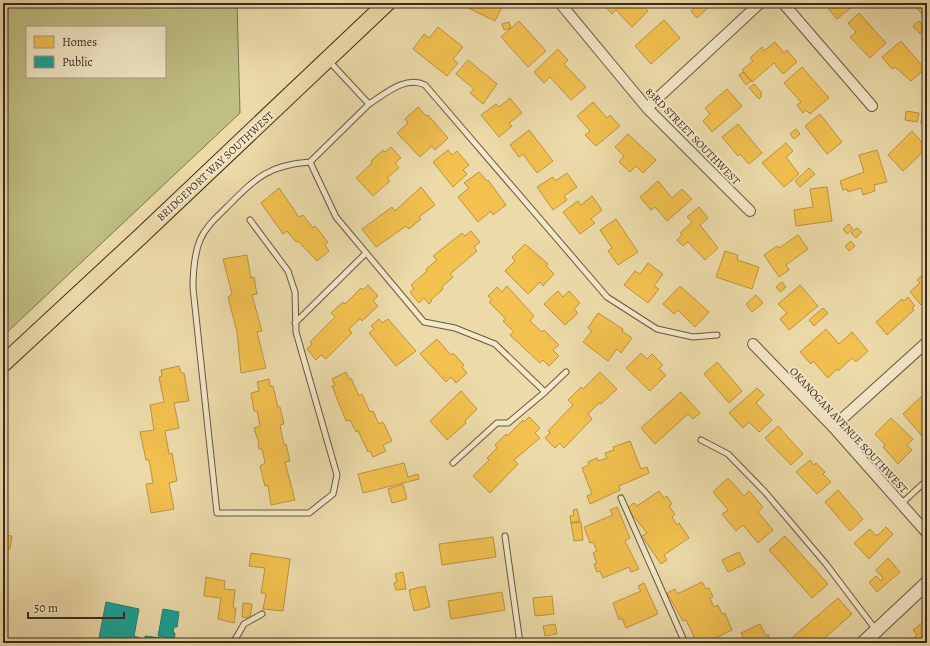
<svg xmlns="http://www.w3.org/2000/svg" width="930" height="646" viewBox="0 0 930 646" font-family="Alegreya,serif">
<rect width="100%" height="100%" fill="#ecdba9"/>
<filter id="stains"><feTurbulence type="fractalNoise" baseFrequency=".005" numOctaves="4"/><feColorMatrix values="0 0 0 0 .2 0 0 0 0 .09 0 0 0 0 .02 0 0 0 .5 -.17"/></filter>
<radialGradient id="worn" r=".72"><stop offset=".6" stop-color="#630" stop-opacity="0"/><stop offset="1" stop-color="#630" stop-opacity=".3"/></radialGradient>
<path fill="#bfbe83" stroke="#7c7450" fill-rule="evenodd" d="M3 3H237L240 113 3 336ZM27 27H165V77H27Z"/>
<path fill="#f2c14e" stroke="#bb9440" d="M468 3H504L495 21 466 7Z
M602 3H640L648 11 632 27 616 10 612 14Z
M693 3H713L697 18 691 11 696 7Z
M832 3H857L837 19 827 7Z
M912 3H927V12L923 15Z
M859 13 886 43 870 58 850 37 856 32 848 23Z
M664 20 680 38 651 64 635 46Z
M519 21 546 51 528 67 501 37Z
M919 21 926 29 920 34 913 26Z
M509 22 511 28 504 30 502 24Z
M438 27 463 47 453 59 458 63 447 76 413 49 424 34 429 38Z
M901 41 925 69 911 81 895 67 892 69 882 57Z
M775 42 784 53 787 50 797 62 783 74 774 63 752 82 742 70 753 61 750 58 762 47 764 51Z
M558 49 568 60 564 64 586 87 571 100 550 77 544 83 534 72Z
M468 60 497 84 483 104 470 93 474 89 456 74Z
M802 67 829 98 810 114 806 110 803 113 797 105 801 102 784 83Z
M743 72 751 81 746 85 739 75Z
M754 84 762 93 760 94 762 96 759 99 749 88Z
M926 84H927V125L921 124 922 110H925Z
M727 89 742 106 712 132 703 121 710 114 705 108Z
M510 98 522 113 509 123 512 126 499 137 481 115 496 104 499 107Z
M593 102 607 118 610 115 620 126 596 146 585 135 590 131 577 116Z
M418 107 426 116 428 115 448 138 435 150 432 146 420 157 397 133 408 123 405 119Z
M906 111 919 113 917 122 905 120Z
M820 114 842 142 827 154 805 126Z
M738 124 762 153 749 164 740 154 738 156 722 137Z
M796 129 800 134 794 139 790 134Z
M529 130 553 161 537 173 523 154 519 157 510 145Z
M912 131 927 148 903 171 888 155Z
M628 134 656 160 643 173 636 166 630 172 619 162 624 156 615 147Z
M786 143 793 151 786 157 799 174 784 187 762 163Z
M391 147 401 158 395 163 399 168 387 178 390 181 373 196 356 178 372 163 371 161 383 150 385 152Z
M448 150 452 155 457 151 469 165 463 170 467 174 453 187 433 162Z
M877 150 887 182 874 185 875 191 863 195 861 188 848 192 847 189 843 190 840 181 864 172 859 155Z
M809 168 815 174 800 187 795 181Z
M479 172 487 181 488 180 506 205 493 215 491 211 478 222 458 197 469 188 464 183Z
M567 173 577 187 564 196 567 200 553 210 537 187 553 177 555 181Z
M658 181 672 198 682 189 692 199 667 221 655 207 651 210 640 197Z
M421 187 435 205 419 217 421 219 409 229 406 226 376 247 362 229 392 207 395 211Z
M827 187 832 221 796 226 794 210 813 207 810 189Z
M279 188 299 217 303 215 313 228 315 226 328 242 325 245 329 251 317 261 298 241 296 242 287 231 283 234 261 203Z
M592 196 602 210 591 219 595 223 580 234 563 212 578 201 581 205Z
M699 207 708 218 700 225 718 248 705 260 688 242 683 246 677 240 682 235 680 233 692 222 687 217Z
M616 219 638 252 618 265 608 251 612 248 600 230Z
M849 224 853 229 847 234 843 229Z
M857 228 862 232 856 238 851 233Z
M471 231 480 242 474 247 477 251 450 274 453 277 442 287 443 289 431 300 432 301 429 304 424 298 419 303 410 292 414 289 411 285 427 271 426 269 437 260 433 256 462 233 465 236Z
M798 235 808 249 786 265 789 270 779 277 764 255 777 246 779 248Z
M851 241 855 246 849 251 845 246Z
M525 244 548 264 546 266 554 274 543 286 540 282 528 294 505 271 515 261 512 257Z
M725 251 738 255 737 260 759 267 752 289 716 277Z
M247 255 251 278 254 277 257 294 252 295 262 331 257 332 266 368 241 373 237 332 228 297 232 294 223 259Z
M648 263 663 274 654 286 659 289 648 303 624 285 635 271 640 274Z
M927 271V299L921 305 910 292 920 283 917 280Z
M782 282 786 287 780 292 776 287Z
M368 285 378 296 373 301 378 306 362 321 360 319 349 329 352 333 326 359 321 355 316 360 307 349 312 344 310 342 335 317 331 313 343 302 345 304 361 288 363 290Z
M800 285 818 306 789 330 780 319 787 313 778 304Z
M507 286 534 316 530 321 542 332 544 330 559 345 553 350 559 356 549 366 543 360 540 363 510 335 514 332 503 321 506 319 489 302 492 299 488 296 497 287 502 292Z
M680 286 709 312 695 327 678 310 674 314 663 304Z
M558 291 563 297 569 291 580 303 574 309 578 313 565 325 544 304Z
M756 295 763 303 752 312 746 304Z
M908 297 915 306 912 308 914 310 887 335 876 322 902 299 904 301Z
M823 308 828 313 814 326 809 320Z
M598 313 623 329 622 331 632 338 621 353 617 349 608 361 583 342 592 331 588 328Z
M379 319 382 323 388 319 416 351 396 366 369 333 374 329 371 326Z
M826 329 839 344 852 332 868 351 856 362 852 358 838 371 837 369 828 378 813 361 811 364 800 352Z
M437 339 451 355 453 353 464 365 462 367 467 373 456 383 451 377 446 382 420 354Z
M641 353 647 359 652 354 663 365 659 369 666 375 650 391 626 368Z
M717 362 742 391 729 403 704 374Z
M179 366 181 373H184L189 401 174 403 179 428 165 431 169 454 172 453 177 481 169 483 174 509 151 513 146 484 153 483 149 460H146L140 432 154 430 150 405 164 402 159 377 162 376 161 370Z
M346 372 349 379 351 378 359 396 362 394 370 412 373 411 379 424 383 422 392 441 383 445 386 451 373 457 370 451 368 452 358 431 356 432 350 420 346 421 332 386 335 385 332 379Z
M600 372 617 389 601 404 599 403 588 414 592 419 564 448 560 443 555 448 545 438 550 433 548 431 573 405 568 400 581 387 583 389Z
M269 379 270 386H273L278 407H280L284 424 280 425 284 445 286 444 290 461 285 462 295 500 271 505 268 485 265 486 260 466 265 463 262 449H259L258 444H259L254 428 260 426 257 411H254L251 393 259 391 257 382Z
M757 388 764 395 756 403 772 420 759 432 749 422 743 428 729 413Z
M461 391 477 409 465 421 466 423 447 440 430 421Z
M927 391V415L922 419 927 424V432L922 436 903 414Z
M681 392 700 413 693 419 688 414 655 444 641 428Z
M529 417 540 428 535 433 540 438 514 460 518 464 490 493 473 476 489 460 487 458 497 448 495 445 506 434 507 436 523 420 524 422Z
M891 418 913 439 907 445 912 450 898 464 883 447 885 445 875 434Z
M778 426 803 454 791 465 765 438Z
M630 441 641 469 647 467 649 473 619 486 620 490 590 504 587 496 592 494 582 468 589 465 588 462 597 458 598 461 607 458 605 453 614 450 613 447Z
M810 460 814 465 816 463 825 472 823 474 831 482 817 494 796 472Z
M404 463 408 477 418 474 419 479 363 493 358 474Z
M728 478 744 496 749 491 763 507 758 512 773 530 758 543 743 525 736 531 722 514 728 510 713 492Z
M403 484 407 499 392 503 388 489Z
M838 490 863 519 850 531 825 502Z
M659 491 664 498 667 496 672 504 669 506 675 514 672 517 677 525 679 523 689 538 664 555 667 560 661 564 642 536 647 533 627 508 634 503 637 506Z
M617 507 630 538 625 541 639 569 631 572 629 567 603 578 600 571 597 572 594 564 597 563 593 553 597 551 593 542 590 543 584 527 613 515 610 510Z
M577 509 580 521 571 523 570 516 574 515 573 510Z
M581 522 583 540 574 541 571 523Z
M886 527 893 534 869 559 854 543 870 529 875 535H878Z
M3 535 12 536 10 549 3 548Z
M785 536 828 584 812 598 769 550Z
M493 537 496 557 442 565 439 544Z
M739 552 745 564 728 572 722 560Z
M251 553 290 559 283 611 263 609 266 594 261 593 265 568 249 566Z
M888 558 900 572 877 592 869 582 876 576 881 581 883 578 876 570Z
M403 572 406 589 396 590 394 583 397 582 395 574Z
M206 577 225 581 224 589 235 590 233 608H236L234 623 218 619 221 598 204 596Z
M702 582 706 589 709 588 713 597 710 598 714 607 718 605 722 614 725 613 732 630 705 643H697L686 620 683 621 667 593 675 589 677 594Z
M644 583 658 614 626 628 622 618 619 620 613 603 641 591 638 586Z
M425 586 430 607 414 611 409 590Z
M502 592 505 610 451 619 448 601Z
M552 596 554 614 535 616 533 598Z
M838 598 852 614 819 643H788L787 642Z
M243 603 252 604 250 618 242 617Z
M922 623 927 629V643H908L917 635 913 630Z
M555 624 557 634 545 636 543 626Z
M760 624 766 636 768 634 772 643H746L741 633Z
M542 639 545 643H531L530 641Z"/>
<path fill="#17a398" stroke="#227f73" d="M106 602 139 609 134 636 140 638 138 643H98Z
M163 609 179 612 177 627H174L173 633H175L174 643H165V637L158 636Z
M145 636 161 638V643H145Z"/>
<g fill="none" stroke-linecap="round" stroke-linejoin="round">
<g stroke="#665741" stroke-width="7">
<path id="service" d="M328 60 369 104C385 94 406 75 425 85L607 297 657 329 693 337 717 335
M310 162 336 217 424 322 455 328 495 344 545 392 508 423H497L453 463
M250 220 288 271 295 292 296 332 337 475 333 494 309 513H217L193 288C193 271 194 255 200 240 206 226 217 217 227 207 256 178 268 165 310 162L369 104
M295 323 366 253
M545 392 566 372
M701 440 728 454 765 492 826 564 876 630
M621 498 685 643
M901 504 927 480
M505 536 520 643
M233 643 244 624 262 614"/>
</g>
<g stroke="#665741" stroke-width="12">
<path id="minor" d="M560 3 647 108 750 211
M783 3 872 106
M647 108 760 3
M753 344 833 427 927 533
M833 427 927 342"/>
</g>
<g stroke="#665741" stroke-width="15">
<path id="tertiary" d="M863 643 927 583"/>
</g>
<g stroke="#3a2b1e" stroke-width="18">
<path id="primary" d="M3 364 141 236 387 3"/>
</g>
<use href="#service" stroke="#f3e8c7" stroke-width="5"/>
<use href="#minor" stroke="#f3e8c7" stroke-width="10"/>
<use href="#tertiary" stroke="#f3e8c7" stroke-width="13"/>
<use href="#primary" stroke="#ecdba9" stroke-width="16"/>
</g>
<g text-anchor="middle" stroke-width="4" stroke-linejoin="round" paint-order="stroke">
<g font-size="11" fill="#3a2b1e" stroke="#f3e8c7">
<text transform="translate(693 136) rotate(46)" y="4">83RD STREET SOUTHWEST</text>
<text transform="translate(215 166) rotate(-43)" y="4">BRIDGEPORT WAY SOUTHWEST</text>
<text transform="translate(849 430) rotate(47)" y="4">OKANOGAN AVENUE SOUTHWEST</text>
</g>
</g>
<rect width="930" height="646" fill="none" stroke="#ecdba9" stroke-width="16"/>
<rect x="4" y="4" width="922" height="638" fill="none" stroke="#3a2b1e" stroke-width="2"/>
<rect x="8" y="8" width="914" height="630" fill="none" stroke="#3a2b1e"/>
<rect x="26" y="26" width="140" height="52" fill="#f3e8c7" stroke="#a99c83"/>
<rect x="34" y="36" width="20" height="12" fill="#f2c14e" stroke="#a99c83"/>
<text x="62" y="46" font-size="12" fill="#3a2b1e">Homes</text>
<rect x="34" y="56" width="20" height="12" fill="#17a398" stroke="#a99c83"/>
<text x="62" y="66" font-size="12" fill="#3a2b1e">Public</text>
<path d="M28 612v6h96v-6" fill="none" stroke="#3a2b1e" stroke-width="2"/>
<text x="34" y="612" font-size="12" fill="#3a2b1e" stroke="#f3e8c7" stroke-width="3" paint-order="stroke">50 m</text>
<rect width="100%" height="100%" filter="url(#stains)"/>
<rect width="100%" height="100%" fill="url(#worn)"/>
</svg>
